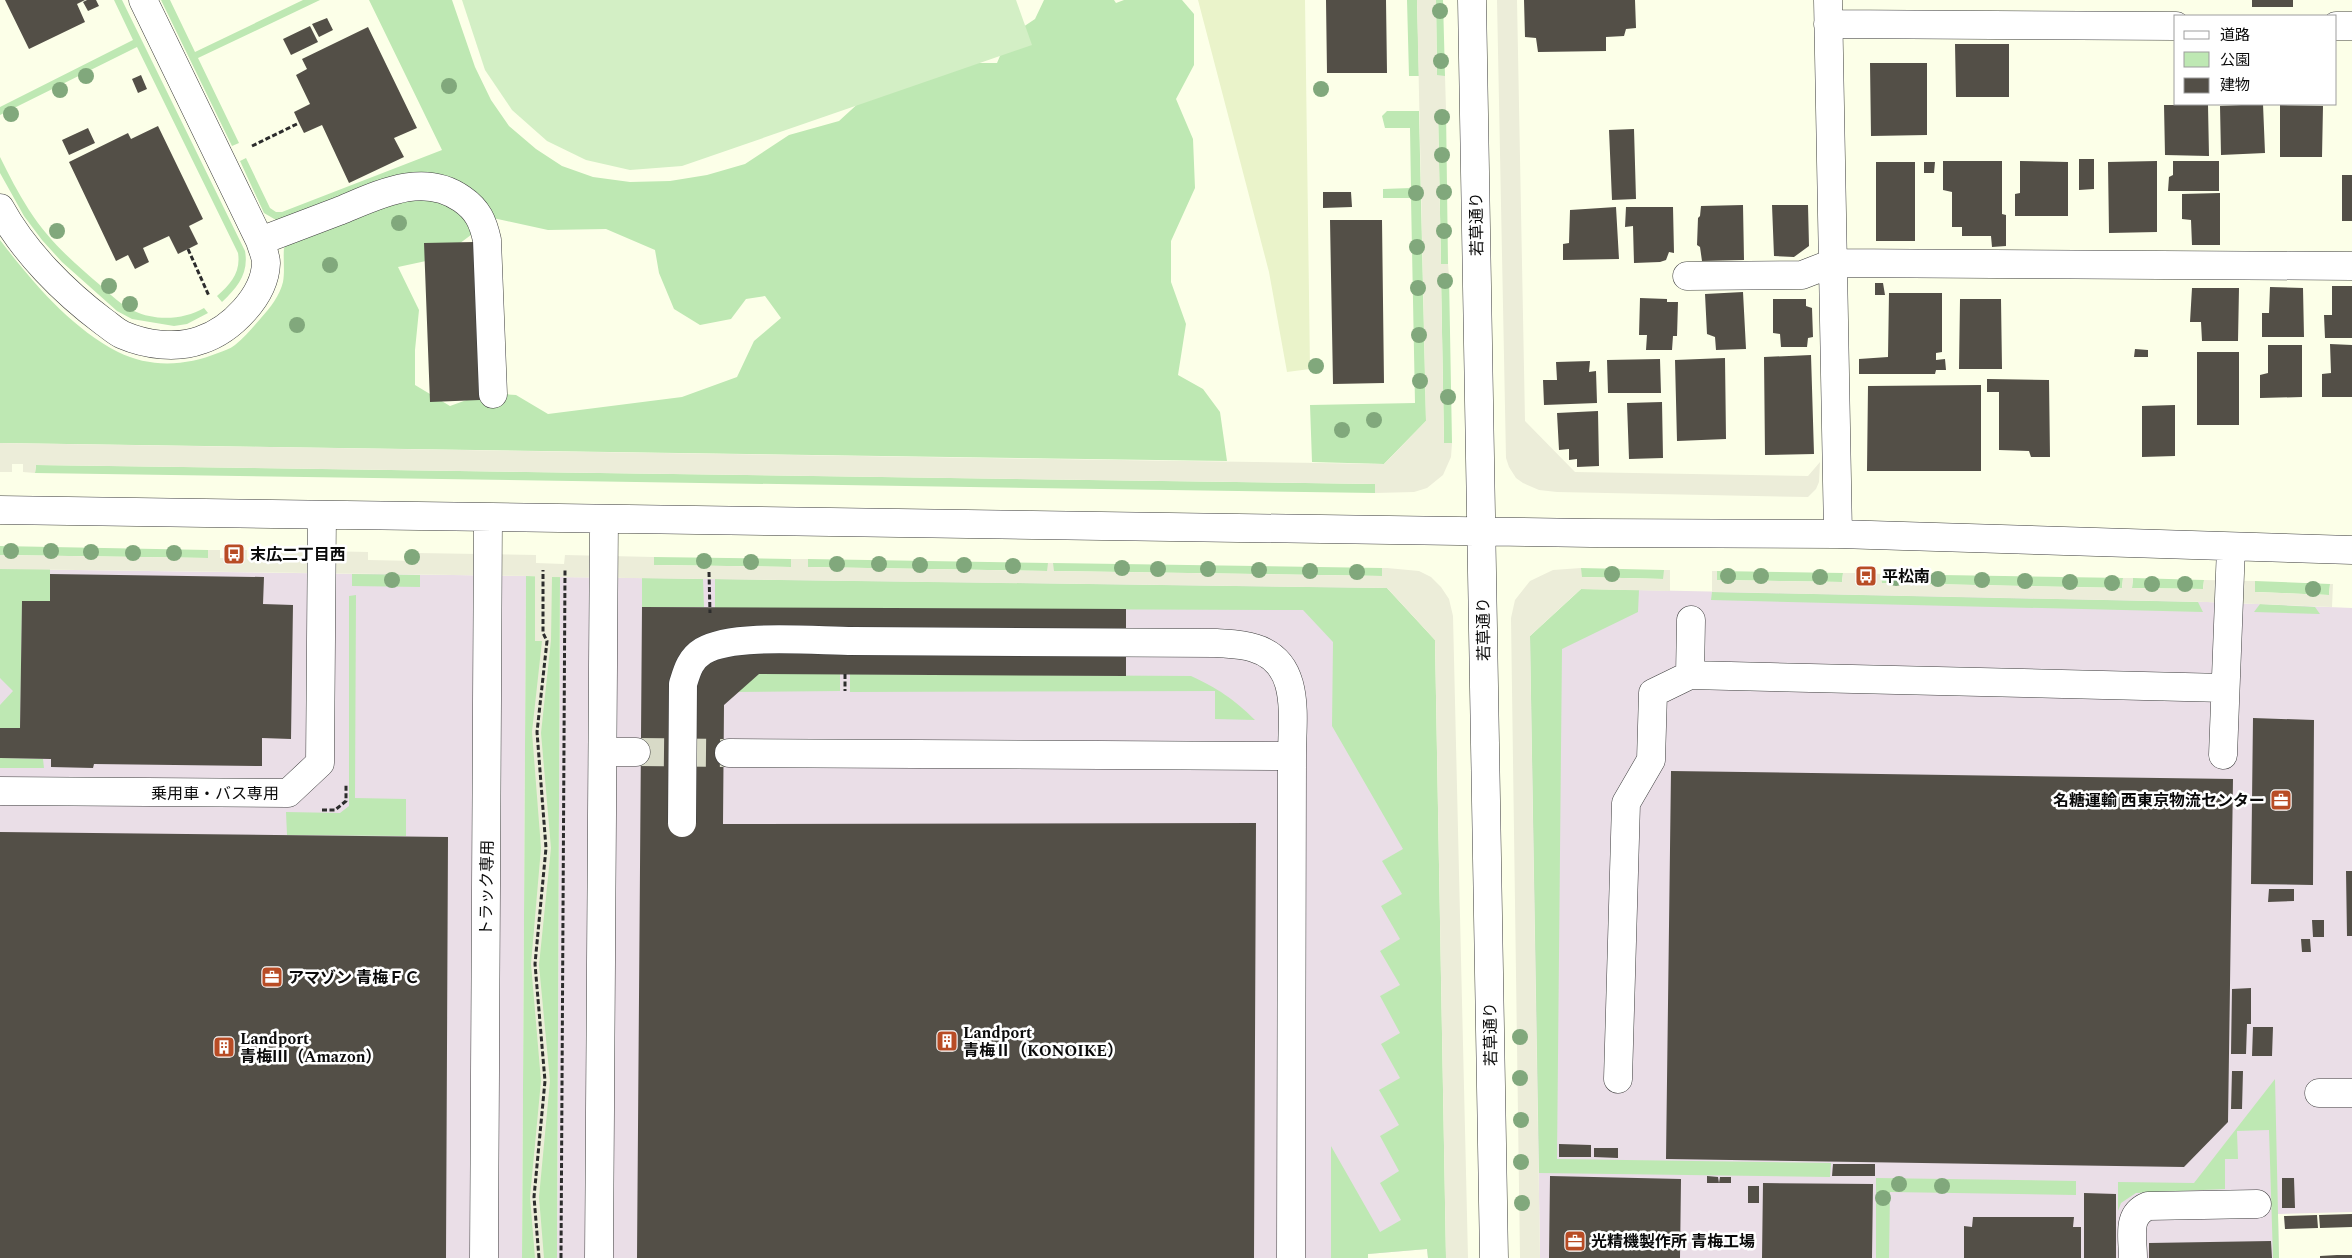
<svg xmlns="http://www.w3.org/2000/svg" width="2352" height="1258" viewBox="0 0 2352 1258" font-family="Spectral,'Noto Sans JP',serif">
<rect width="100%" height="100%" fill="#fcffe8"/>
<path fill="#eadee7" d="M0 569 526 576 522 1258H0Z
M560 577 1387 588 1446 1258H1428L1427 1249 1368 1254V1258H557Z
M1639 590 2207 602 2352 608V1212L2278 1214 2279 1258H1540L1530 636Z"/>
<path fill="#eaf3ca" d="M1198 0H1305L1310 369 1287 372 1269 272Z"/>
<path fill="#bee8b3" d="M114 0H122L245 251C249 273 238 287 222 302L217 296C231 284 241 272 238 253L137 47 0 115V107L133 40Z
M161 0H170L195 52 303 0H320L198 58 239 143 232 146Z
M369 0H452L475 67 491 100 509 126 536 149 562 166 593 177 630 182 670 181 707 175 745 164 789 135 839 121 873 90 936 63H997L1008 37 1035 19 1044 0H1114L1116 3 1124 0H1182L1194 14V65L1176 99 1193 139 1195 188 1171 241V282L1186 324 1178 375 1203 389 1220 412 1227 461 0 443V240C33 283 70 327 118 352 150 368 186 366 218 353 223 351 230 349 235 345 245 337 253 327 261 318 270 308 280 295 283 282 285 271 283 259 284 248L289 242 401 200 418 196 453 205 475 232 440 258 398 267 419 310 415 350V385L450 406 486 393 516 395 548 414 682 397 737 377 754 341 781 318 765 296 746 299 731 319 700 325 674 309 659 273 655 250 606 229 548 230 493 218 461 185 283 219 276 220 264 213 240 161 246 158 270 208 276 212H282L442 150Z
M1407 0H1417L1419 76H1409Z
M1436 0H1443L1445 76H1437Z
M1446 110 1448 264H1441L1438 111Z
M1387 111H1419L1426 421 1384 464 1312 462 1310 405 1415 403 1411 198H1383V189L1411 188 1410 128H1385L1382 116Z
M0 157C9 175 18 193 29 210 48 240 74 263 100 285 111 295 121 305 134 311 155 321 184 320 204 308L208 313 187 324 174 326 132 319 117 311 62 262 42 240 24 216 0 173Z
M1449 276 1452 443H1444L1441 277Z
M36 465 1375 484V493L35 473Z
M0 546 208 550V558L0 555Z
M654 557 791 559V567L654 565Z
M808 559 1048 563V571L808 567Z
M1053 563 1382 568V576L1053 571Z
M1581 568 1664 570V579L1581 577Z
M0 569H50V601H22L20 728H0V705L13 691 0 678Z
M1717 571 1843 573 1842 582 1716 580Z
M352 574 420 575V587L352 586Z
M1881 574 2123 578 2122 588 1881 583Z
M526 576 560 577 557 1258H522Z
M642 578 703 579 704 607H642Z
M2133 578 2204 580 2203 589 2132 588Z
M715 579 1387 588 1435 640 1446 1258H1428L1427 1249 1368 1254V1258H1331V1146L1380 1232 1401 1220 1380 1183 1399 1171 1380 1136 1399 1125 1379 1090 1400 1078 1381 1044 1400 1033 1380 996 1400 985 1380 951 1400 939 1381 906 1402 894 1382 861 1403 849 1332 726 1333 642 1303 610 715 608Z
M2255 581 2330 584 2329 595 2255 592Z
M1581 589 1639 590 1638 612 1562 649 1557 1159 1831 1163 1830 1177 1539 1173 1530 636Z
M1712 592 2198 602 2203 612 1711 600Z
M356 595 355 798 406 799V836L287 835 286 812 340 813 349 806V596Z
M2260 604 2315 607 2320 614 2254 612Z
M732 673 840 674V691L732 692Z
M850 674 1191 676C1217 688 1234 699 1255 720L1215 719V691L850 692Z
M0 758 43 759 44 768H0Z
M2275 1079 2279 1258H2273L2269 1130 2237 1131 2238 1159H2225V1189L2136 1193 2121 1203 2118 1211V1182L2194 1183Z
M1876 1178 2076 1181V1195L1890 1192 1889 1258H1876Z"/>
<path fill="#d3efc5" d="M462 0H1016L1032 45 682 166 630 170 586 160 547 141 512 110 485 70Z"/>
<path fill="#ecedd9" d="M1417 0H1436L1437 75 1445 76 1446 110 1438 111 1441 264H1448L1449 276 1441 277 1444 443H1452L1451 457 1443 475 1427 488 1414 492 1375 493V484L36 465 35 473 23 472V464H12V472H0V443L1384 464 1426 421Z
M1497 0H1517L1525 421 1575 472 1808 476 1820 462 1819 482 1816 489 1808 497 1557 492 1539 490 1523 483 1516 478 1509 467 1506 458Z
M208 550H220V558H233V550H247V559H260L259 551H265L266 559H278L279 551H322L368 552V560L417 561V553L536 555V563L564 564 565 555 654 557V565L791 567V559H808V567L1047 571 1048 563H1053L1054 571 1382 576V568H1387L1419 571 1431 577 1441 587 1449 599 1453 616 1468 1258H1446L1435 640 1387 588 552 577 551 640 541 733 551 848 539 965 550 1081 539 1197 544 1258H535L530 1197 541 1081 531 964 541 848 532 732 542 641H535V576L0 569V555L208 558Z
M1581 568 1582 577 1663 579 1664 570H1670V591L1581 589 1530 636 1540 1258H1520L1511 618 1515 600 1530 581 1553 570Z
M1712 571H1717V580L1842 582 1843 573H1855V583H1865V573L1881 574 1882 583 2122 588 2123 578H2133L2132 588 2203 589 2204 580 2255 581V592L2329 595 2330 584H2333L2332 607 2207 602 1712 592Z"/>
<path fill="#534f47" d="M5 0H85L77 4 85 22 29 49Z
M87 0H96L99 6 88 11 83 2Z
M1326 0H1386L1387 73H1327Z
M1524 0H1635L1636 28 1626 29 1624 36 1606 37V51L1538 52 1536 38 1525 37Z
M2252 0H2293V7H2252Z
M327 18 333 30 319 37 312 24Z
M310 26 318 42 291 55 283 39Z
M368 27 417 128 394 138 404 157 349 183 322 125 304 133 299 123 294 112 310 104 296 75 307 69 302 59Z
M1955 44H2009V97H1956Z
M1870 63H1927V135L1871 136Z
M141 75 147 89 138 93 132 79Z
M2263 104 2265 153 2221 155 2220 106Z
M2164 105H2208L2209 156 2165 155Z
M2280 105 2323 106 2322 157H2280Z
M158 126 203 219 189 226 198 244 178 254 169 236 143 248 149 262 135 269 128 255 116 261 69 162 128 133 131 139Z
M88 128 95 143 69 155 62 140Z
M1634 129 1636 199 1612 200 1609 130Z
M2079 159H2094V189L2079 190Z
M1943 161H2002V214L2006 215V246L1992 247 1991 236H1962V227H1952V192L1943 190Z
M2020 161 2068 162V216H2015V194L2020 193Z
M2157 161V232L2109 233 2108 162Z
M2173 161H2219V191H2168L2169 177 2173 175Z
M1876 162H1915V241H1876Z
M1924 162H1935L1934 173H1924Z
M2342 175H2352V221H2342Z
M1323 192H1351L1352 207 1323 208Z
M2220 193V245H2192L2191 220 2182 219V194Z
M1743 205 1744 260 1702 261 1700 247 1697 245 1698 218 1700 216 1701 206Z
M1772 205H1808L1809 246 1794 257 1774 256Z
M1616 207 1619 259 1563 260V244L1569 243 1570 210Z
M1626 207H1673L1674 253 1669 252 1666 260 1660 262 1634 263 1633 226 1625 227Z
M1330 220H1382L1384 383 1333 384Z
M474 242 480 400 430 402 424 243Z
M1875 283H1883L1885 295H1875Z
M2332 286H2352V338H2325L2324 315H2332Z
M2270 287 2303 288 2304 337H2262V313H2269Z
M2192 288H2239L2238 341H2202L2201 322H2190Z
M1743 292 1746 349 1716 350 1715 337 1707 334 1705 294Z
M1889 293H1942V352L1936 353V360L1945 359 1946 370H1936L1935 374H1859V359L1888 357Z
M1640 298 1667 299V302H1678L1677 336H1673L1672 350H1646L1647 335H1639Z
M1773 299H1806V306L1812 308 1813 337 1808 338 1807 347H1781L1780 334 1773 333Z
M1960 299H2001L2002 369H1959Z
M2330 344 2352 345V397H2322V374L2331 373Z
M2268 345H2302V397L2260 398V375L2268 373Z
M2135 349 2148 350V357H2134Z
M2197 352H2239V425H2197Z
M1811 355 1814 454 1765 455 1764 357Z
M1725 358 1726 439 1677 441 1675 360Z
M1660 359 1661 393H1608L1607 360Z
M1590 361 1589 372 1596 371 1597 403 1544 405 1543 380H1557L1556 362Z
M1987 379 2049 380 2050 457H2031L2029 451 1999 450V392H1987Z
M1981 385V471H1867L1868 386Z
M1662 402 1663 458 1629 459 1627 403Z
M2175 405V456L2142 457V406Z
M1598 411 1599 466 1577 467V459L1569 460V449L1559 450 1557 413Z
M50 574 264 577 263 604 293 605 291 739 262 738V766L94 764 93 768 51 767V759L0 758V728H20L22 601H50Z
M642 607 1126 609V676L759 674 724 705 723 824 1256 823 1254 1258H637Z
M2253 718 2314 720 2313 885 2251 884Z
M1671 771 2233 779 2228 1122 2184 1167 1666 1159Z
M0 832 448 837 446 1258H0Z
M2346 871H2352V936H2347Z
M2269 889H2294V901L2268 902Z
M2312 920H2324V937H2313Z
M2301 939H2310L2311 952H2302Z
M2251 988V1024H2247L2246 1054H2231L2232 989Z
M2253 1027H2273L2272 1056H2252Z
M2232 1071H2243L2242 1109H2231Z
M1559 1144 1591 1145V1157H1559Z
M1594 1148H1618V1158L1594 1157Z
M1833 1164H1875V1176H1832Z
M1550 1176 1681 1179 1680 1258H1549Z
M1707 1176 1718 1177 1719 1183H1707Z
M1720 1177H1731V1183H1719Z
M2282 1178H2294L2295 1208H2282Z
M1763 1183 1873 1184 1872 1258H1762Z
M1748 1186H1759V1203H1748Z
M2084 1193 2116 1194V1258H2084Z
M2352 1214V1227L2320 1228 2319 1215Z
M2317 1215 2318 1228 2285 1229 2284 1216Z
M1973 1217H2074L2073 1227H2081V1258H1964V1226L1972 1227Z
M2271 1241 2272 1258H2149V1243Z
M2337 1255H2352V1258H2320V1256Z"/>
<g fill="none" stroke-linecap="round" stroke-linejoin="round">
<path stroke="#d8dac7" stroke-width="28" stroke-dasharray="28 14" stroke-linecap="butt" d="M636 752 729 753"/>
<g stroke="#3d3d3d" stroke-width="29">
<path id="minor" d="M1472 0 1494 1258
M1828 0 1838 534
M1828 24 2176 26
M2336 26H2352
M0 208C24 252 64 292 104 322 110 326 116 332 123 335 146 345 177 349 201 340 231 330 265 296 266 263 266 256 262 248 260 241L143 0
M260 241C286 231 313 221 339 211 378 195 423 171 462 199 478 210 483 222 487 240L493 394
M1687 276 1802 275 1833 263 2352 266
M0 510 1591 533 1838 534 2352 550
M853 641 1216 643C1228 644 1242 644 1254 648 1302 662 1292 717 1292 756
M1690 675 1691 620
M603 752H636
M729 753 1292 756 1291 1258
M2223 755 2231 547
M0 791 288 793 320 763 322 515
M1618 1079 1626 803 1651 760 1653 693 1690 675 2225 688
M2319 1093H2352
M484 1258 488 517
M599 1258 604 519
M2133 1258C2133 1237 2126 1215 2148 1206L2257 1204"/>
</g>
<path stroke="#2c2c2c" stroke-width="3" stroke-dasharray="5 2.5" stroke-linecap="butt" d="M252 146 299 123
M188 249 209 296
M709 572 710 613
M845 674V691
M322 810H335L346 801V785
M539 1258 534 1197 545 1081 535 964 546 848 537 732 547 641 543 633V570
M561 1258 565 570"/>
<use href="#minor" stroke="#fff" stroke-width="28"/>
<g stroke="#3d3d3d" stroke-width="29" stroke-linecap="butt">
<path id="minor-bridge" d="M682 823 683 684C687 671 690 659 703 651 733 633 816 641 853 641"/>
</g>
<use href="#minor-bridge" stroke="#fff" stroke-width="28"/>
</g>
<g fill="#81a87c">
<circle cx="1440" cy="11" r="8"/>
<circle cx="1441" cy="61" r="8"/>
<circle cx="86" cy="76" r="8"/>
<circle cx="449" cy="86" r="8"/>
<circle cx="1321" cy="89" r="8"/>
<circle cx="60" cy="90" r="8"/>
<circle cx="11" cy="114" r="8"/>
<circle cx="1442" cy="117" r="8"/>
<circle cx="1442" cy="155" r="8"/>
<circle cx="1444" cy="192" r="8"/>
<circle cx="1416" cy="193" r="8"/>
<circle cx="399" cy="223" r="8"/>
<circle cx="57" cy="231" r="8"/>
<circle cx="1444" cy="231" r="8"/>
<circle cx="1417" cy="247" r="8"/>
<circle cx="330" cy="265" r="8"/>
<circle cx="1445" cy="281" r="8"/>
<circle cx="109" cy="286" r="8"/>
<circle cx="1418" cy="288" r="8"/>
<circle cx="130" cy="304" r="8"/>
<circle cx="297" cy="325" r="8"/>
<circle cx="1419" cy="335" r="8"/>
<circle cx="1316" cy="366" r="8"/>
<circle cx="1420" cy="381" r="8"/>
<circle cx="1448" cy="397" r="8"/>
<circle cx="1374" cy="420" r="8"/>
<circle cx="1342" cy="430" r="8"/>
<circle cx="11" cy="551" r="8"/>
<circle cx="51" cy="551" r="8"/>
<circle cx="91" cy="552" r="8"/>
<circle cx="133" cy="553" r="8"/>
<circle cx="174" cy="553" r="8"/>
<circle cx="412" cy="557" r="8"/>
<circle cx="704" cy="561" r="8"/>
<circle cx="751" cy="562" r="8"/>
<circle cx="837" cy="564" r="8"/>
<circle cx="879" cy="564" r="8"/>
<circle cx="920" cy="565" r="8"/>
<circle cx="964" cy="565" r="8"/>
<circle cx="1013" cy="566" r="8"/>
<circle cx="1122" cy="568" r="8"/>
<circle cx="1158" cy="569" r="8"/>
<circle cx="1208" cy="569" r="8"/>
<circle cx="1259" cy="570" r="8"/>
<circle cx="1310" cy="571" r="8"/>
<circle cx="1357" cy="572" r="8"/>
<circle cx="1612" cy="574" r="8"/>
<circle cx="1728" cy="576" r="8"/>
<circle cx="1761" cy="576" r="8"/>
<circle cx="1820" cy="577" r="8"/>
<circle cx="1896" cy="578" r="8"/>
<circle cx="1938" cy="579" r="8"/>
<circle cx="392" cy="580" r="8"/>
<circle cx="1982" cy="580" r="8"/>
<circle cx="2025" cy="581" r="8"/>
<circle cx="2070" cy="582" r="8"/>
<circle cx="2112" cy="583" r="8"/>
<circle cx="2152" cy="584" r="8"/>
<circle cx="2185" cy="584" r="8"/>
<circle cx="2313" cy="589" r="8"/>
<circle cx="1520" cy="1037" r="8"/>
<circle cx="1520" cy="1078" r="8"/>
<circle cx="1521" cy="1120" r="8"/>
<circle cx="1521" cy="1162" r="8"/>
<circle cx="1899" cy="1184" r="8"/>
<circle cx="1942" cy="1186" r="8"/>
<circle cx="1883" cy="1198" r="8"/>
<circle cx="1522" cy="1203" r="8"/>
</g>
<defs>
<g id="bus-square" transform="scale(1.125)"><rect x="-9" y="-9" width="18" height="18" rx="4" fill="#b84c25" stroke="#fff"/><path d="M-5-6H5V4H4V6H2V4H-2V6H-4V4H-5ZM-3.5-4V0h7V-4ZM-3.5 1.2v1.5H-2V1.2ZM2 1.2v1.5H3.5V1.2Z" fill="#fff"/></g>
<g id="office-square" transform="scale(1.125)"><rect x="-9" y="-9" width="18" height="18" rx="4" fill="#b84c25" stroke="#fff"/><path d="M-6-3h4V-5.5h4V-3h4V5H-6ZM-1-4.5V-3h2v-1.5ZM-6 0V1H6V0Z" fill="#fff"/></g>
<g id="building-square" transform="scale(1.125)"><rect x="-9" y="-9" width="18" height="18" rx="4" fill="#b84c25" stroke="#fff"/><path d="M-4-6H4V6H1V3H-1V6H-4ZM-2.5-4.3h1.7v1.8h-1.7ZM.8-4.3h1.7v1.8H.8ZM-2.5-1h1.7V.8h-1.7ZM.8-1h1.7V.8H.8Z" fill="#fff"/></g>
</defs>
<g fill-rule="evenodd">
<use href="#bus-square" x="234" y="554"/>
<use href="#bus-square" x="1866" y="576"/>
<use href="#office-square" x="2281" y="800"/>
<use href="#office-square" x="272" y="977"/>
<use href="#building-square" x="947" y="1041"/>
<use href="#building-square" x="224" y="1047"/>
<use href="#office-square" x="1575" y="1241"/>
</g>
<g text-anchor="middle" stroke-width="5" stroke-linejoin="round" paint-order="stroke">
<g font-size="16" fill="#0a0a0a" stroke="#fff">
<text transform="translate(1476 224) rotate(-91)" y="6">若草通り</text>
<text transform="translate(1483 629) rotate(-91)" y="6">若草通り</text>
<text x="215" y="799">乗用車・バス専用</text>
<text transform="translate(486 888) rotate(-89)" y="6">トラック専用</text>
<text transform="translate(1490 1034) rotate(-91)" y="6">若草通り</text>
</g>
<g font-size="16" font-weight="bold" fill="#0a0a0a" stroke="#fff" text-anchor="start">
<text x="250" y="560">末広二丁目西</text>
<text x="1882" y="582">平松南</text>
<text x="2265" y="806" text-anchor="end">名糖運輸 西東京物流センター</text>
<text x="288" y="983">アマゾン 青梅ＦＣ</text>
<text x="963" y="1038">Landport<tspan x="963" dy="18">青梅Ⅱ（KONOIKE）</tspan></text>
<text x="240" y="1044">Landport<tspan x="240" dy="18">青梅Ⅲ（Amazon）</tspan></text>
<text x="1591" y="1247">光精機製作所 青梅工場</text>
</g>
</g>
<rect x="2174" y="15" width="162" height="90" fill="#ffffff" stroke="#9d9d9d"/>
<rect x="2184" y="31" width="25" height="8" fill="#ffffff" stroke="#9d9d9d"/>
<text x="2220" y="40" font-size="15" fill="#0a0a0a">道路</text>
<rect x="2184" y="52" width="25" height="15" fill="#bee8b3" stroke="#9d9d9d"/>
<text x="2220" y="65" font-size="15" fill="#0a0a0a">公園</text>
<rect x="2184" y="78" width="25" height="15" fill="#534f47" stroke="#9d9d9d"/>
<text x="2220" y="90" font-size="15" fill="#0a0a0a">建物</text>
</svg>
